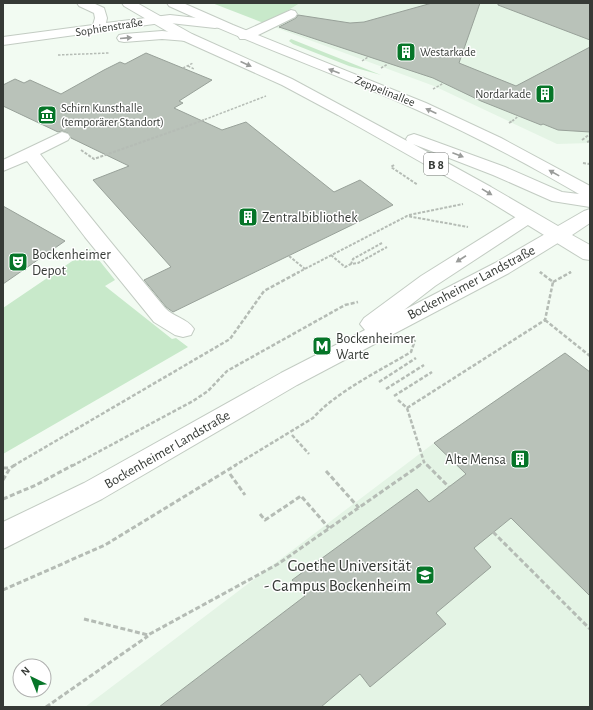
<svg xmlns="http://www.w3.org/2000/svg" width="593" height="710" viewBox="0 0 593 710" font-family="'Alegreya Sans',sans-serif">
<rect width="100%" height="100%" fill="#f2fbf2"/>
<path fill="#e4f4e5" d="M300 3H590V143L557 144 434 86 266 24Z
M565 353 575 392 590 405V707H85L434 443Z"/>
<path fill="#c8e9ca" d="M212 3H300L266 24Z
M291 39 381 75 349 66 293 44 289 41Z
M90 249 115 280 105 286 172 339 176 338 188 347 3 454V308Z"/>
<path fill="#b9c2b9" stroke="#98a199" d="M432 3H480L459 63 516 86 590 47V132L558 130 543 124 541 125 481 101 433 78 279 27 296 18 298 15 350 23 364 22Z
M498 3H590V40L498 5Z
M146 53 212 80 179 101 183 103 174 108 222 130 246 122 334 192 360 180 393 205 173 312 166 307 144 280 171 267 93 180 129 166 71 138 68 133 62 131 58 132 3 106V85L15 79 24 83 30 80 61 94 104 70 120 62 125 64Z
M3 206 65 241 3 284Z
M565 353 590 372V596L511 518 474 548 491 567 436 613 446 624 370 687 360 674 321 707H159L305 596 292 580 417 489 429 502 466 474 434 443Z"/>
<g fill="none" stroke-linecap="round" stroke-linejoin="round">
<g stroke="#c3ccc3" stroke-width="2">
<path id="minor" d="M77 3H93L104 8 107 18 106 23 170 15 215 20 220 21 221 24 220 27 215 28 170 23 154 24 3 45V37L93 25 95 18 94 13 79 6Z
M291 10 295 11 297 14 295 17 250 39H240L238 36 240 33Z
M162 31 192 34 194 37 192 40 187 41 162 39 124 42 119 41 117 38 119 35 124 34Z
M62 132 68 134 70 137 68 140 40 154C81 206 123 257 165 308 173 317 187 318 194 329L191 335 183 337 175 335 154 322 85 237 27 161 3 171V160Z
M528 211 534 213 537 217 534 221 435 286 404 310 495 263 552 230 559 228 566 230 568 234 566 238 509 273 297 385 102 499 3 549V522L84 483 281 373 365 330 360 324 364 318 421 276 522 213Z"/>
</g>
<g stroke="#c3ccc3" stroke-width="2">
<path id="major" d="M122 3H137L192 34 292 79 407 141 406 139 408 136 414 134 420 136 505 167 562 192 579 194C526 163 471 134 415 109 334 73 249 43 169 6L167 3H183L233 25 426 103 501 138 590 186V207L552 201 493 175 413 144 491 187 558 226 584 211 590 209V223L572 235 590 245V260L583 259 479 195 338 115 282 85 182 40 124 6Z"/>
</g>
<path stroke="#b5bcb5" stroke-width="1.5" stroke-dasharray="2.5 1.5" stroke-linecap="butt" d="M58 55 109 53
M362 61 368 57
M188 66 194 69
M183 68 193 63
M381 68 388 64
M433 89 444 83
M201 121 266 96
M512 121 519 116"/>
<path stroke="#b5bcb5" stroke-width="2" stroke-dasharray="3 1.5" stroke-linecap="butt" d="M509 123 514 120
M582 140 590 134
M587 142 590 141
M81 150 94 159 204 120
M583 163 590 164
M394 165 391 167 418 185
M409 215 463 204
M382 243 353 259 351 264 358 263 387 247
M331 255 345 267 351 264
M289 256 305 269
M540 272 541 273
M297 273 407 216 468 227
M569 273 571 272"/>
<path stroke="#b5bcb5" stroke-width="2.5" stroke-dasharray="4 2" stroke-linecap="butt" d="M553 282 571 272
M545 320 590 356
M379 382 416 358
M386 389 424 365
M394 396 432 372
M398 400 407 408 545 320 553 282 540 272
M407 408 424 462 428 466
M292 435 309 454
M13 466 230 339 264 291 299 272
M72 466 193 401 208 391 227 371 345 305 358 302
M234 466 313 418C336 392 381 370 411 352L415 340
M418 466 424 462"/>
<path stroke="#b5bcb5" stroke-width="3" stroke-dasharray="5 2.5" stroke-linecap="butt" d="M427 465 449 487
M3 468H9
M326 471 359 508
M230 474 245 495
M3 480 10 468 15 465
M3 499 36 485 73 465
M260 514 265 520 301 496 329 528
M493 532 590 629
M3 590 105 545 236 465
M84 619 148 635 278 564 420 465
M46 707 148 636"/>
<use href="#minor" fill="#fff" fill-rule="evenodd"/>
<use href="#major" fill="#fff" fill-rule="evenodd"/>
</g>
<defs><path id="oneway-solid" d="M-6-.8H1V-3.2L6.5 0L1 3.2V.8H-6Z"/></defs>
<g fill="#9a9c9a">
<use href="#oneway-solid" transform="translate(126 38) rotate(-5)"/>
<use href="#oneway-solid" transform="translate(246 64) rotate(24)"/>
<use href="#oneway-solid" transform="translate(334 71) rotate(-159)"/>
<use href="#oneway-solid" transform="translate(431 111) rotate(-155)"/>
<use href="#oneway-solid" transform="translate(458 155) rotate(21)"/>
<use href="#oneway-solid" transform="translate(554 173) rotate(-151)"/>
<use href="#oneway-solid" transform="translate(487 192) rotate(31)"/>
<use href="#oneway-solid" transform="translate(461 259) rotate(147)"/>
</g>
<defs>
<g id="building-square" transform="scale(1)"><rect x="-9" y="-9" width="18" height="18" rx="4" fill="#067528" stroke="#fff"/><path d="M-4-6H4V6H1V3H-1V6H-4ZM-2.5-4.3h1.7v1.8h-1.7ZM.8-4.3h1.7v1.8H.8ZM-2.5-1h1.7V.8h-1.7ZM.8-1h1.7V.8H.8Z" fill="#fff"/></g>
<g id="museum-square" transform="scale(1)"><rect x="-9" y="-9" width="18" height="18" rx="4" fill="#067528" stroke="#fff"/><path d="M0-6L6-3V-2H-6V-3ZM-5-1h2V3h-2ZM-1-1h2V3h-2ZM3-1h2V3H3ZM-6 4H6V6H-6Z" fill="#fff"/></g>
<g id="theatre-square" transform="scale(1)"><rect x="-9" y="-9" width="18" height="18" rx="4" fill="#067528" stroke="#fff"/><path d="M-5-5.5Q0-4 5-5.5V0Q5 5 0 6Q-5 5-5 0ZM-3.3-2.5H-1v1.5H-3.3ZM1-2.5H3.3v1.5H1ZM-2.8 1Q0 5.5 2.8 1Z" fill="#fff"/></g>
<g id="metro-square" transform="scale(1)"><rect x="-9" y="-9" width="18" height="18" rx="4" fill="#067528" stroke="#fff"/><path d="M-5.5 5V-5H-3L0 0L3-5H5.5V5H3V-.5L0 4L-3-.5V5Z" fill="#fff"/></g>
<g id="university-square" transform="scale(1)"><rect x="-9" y="-9" width="18" height="18" rx="4" fill="#067528" stroke="#fff"/><path d="M0-5L7-2L0 1L-7-2ZM-4 1L0 2.5L4 1V4Q0 6-4 4Z" fill="#fff"/></g>
</defs>
<g fill-rule="evenodd">
<use href="#building-square" x="406" y="52"/>
<use href="#building-square" x="545" y="94"/>
<use href="#museum-square" x="47" y="115"/>
<use href="#building-square" x="248" y="217"/>
<use href="#theatre-square" x="18" y="262"/>
<use href="#metro-square" x="322" y="346"/>
<use href="#building-square" x="520" y="459"/>
<use href="#university-square" x="425" y="575"/>
</g>
<g text-anchor="middle" stroke-width="3" stroke-linejoin="round" paint-order="stroke">
<g font-size="12" fill="#363a36" stroke="#fff">
<text transform="translate(109 27) rotate(-9)" y="4">Sophienstraße</text>
<text transform="translate(385 91) rotate(22)" y="4">Zeppelinallee</text>
</g>
<g font-size="12" fill="#363a36" stroke="#fff" text-anchor="start">
<text x="420" y="56">Westarkade</text>
<text x="531" y="98" text-anchor="end">Nordarkade</text>
<text x="61" y="112">Schirn Kunsthalle<tspan x="61" dy="14">(temporärer Standort)</tspan></text>
</g>
<rect fill="#fff" stroke="#727572" stroke-width="1" x="424" y="153" width="24" height="22" rx="3"/>
<g font-size="13" font-weight="bold" fill="#363a36">
<text x="436" y="169">B 8</text>
</g>
<g font-size="14" fill="#363a36" stroke="#fff" text-anchor="start">
<text x="262" y="222">Zentralbibliothek</text>
<text x="32" y="259">Bockenheimer<tspan x="32" dy="16">Depot</tspan></text>
<text x="336" y="343">Bockenheimer<tspan x="336" dy="16">Warte</tspan></text>
<text x="506" y="464" text-anchor="end">Alte Mensa</text>
</g>
<g font-size="14" fill="#363a36" stroke="#fff">
<text transform="translate(471 282) rotate(-28)" y="5">Bockenheimer Landstraße</text>
<text transform="translate(167 449) rotate(-30)" y="5">Bockenheimer Landstraße</text>
</g>
<g font-size="17" fill="#363a36" stroke="#fff" text-anchor="end">
<text x="411" y="571">Goethe Universität<tspan x="411" dy="20">- Campus Bockenheim</tspan></text>
</g>
</g>
<rect width="593" height="710" fill="none" stroke="#363a36" stroke-width="8"/>
<g transform="translate(32 678) rotate(317)"><circle r="19" fill="#ffffff" stroke="#afb0af"/>
<path d="M0-3L7 15L0 10L-7 15Z" fill="#067528"/>
<text y="-6" font-size="11" font-weight="bold" text-anchor="middle" fill="#363a36">N</text>
</g>
</svg>
